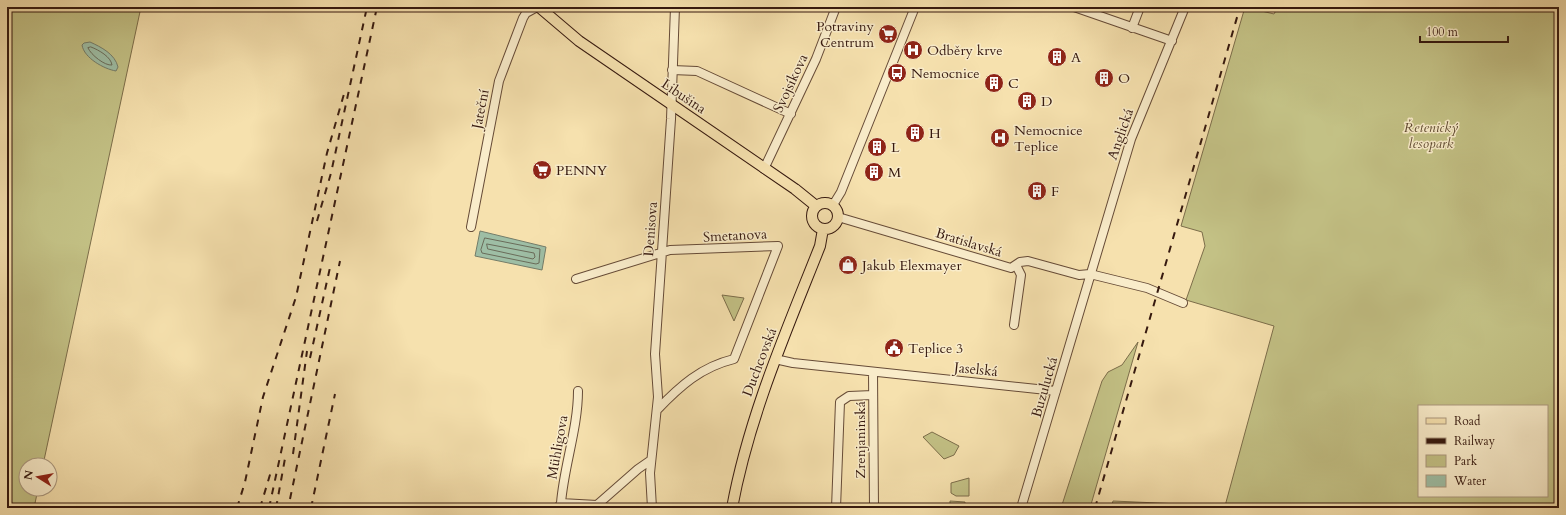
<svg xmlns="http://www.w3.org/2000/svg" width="1566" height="515" viewBox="0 0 1566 515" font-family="Cardo,serif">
<rect width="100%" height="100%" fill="#f6e1ae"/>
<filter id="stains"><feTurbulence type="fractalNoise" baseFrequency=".005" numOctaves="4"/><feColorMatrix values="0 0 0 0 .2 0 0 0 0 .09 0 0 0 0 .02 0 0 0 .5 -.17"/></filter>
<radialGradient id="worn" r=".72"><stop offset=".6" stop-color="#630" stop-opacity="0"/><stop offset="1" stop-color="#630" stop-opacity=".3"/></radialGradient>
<path fill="#c3c185" stroke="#7c6d4a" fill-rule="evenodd" d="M7 7H141L43 465H26V489H38L34 508H7Z
M1245 7 1274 14 1278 7H1559V508H1111L1113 501 1225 506 1274 326 1186 300 1205 246 1202 232 1181 226ZM1419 406H1547V496H1419Z
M722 295 744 298 734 321Z
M1138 342 1090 508H1061L1102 381 1108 372 1122 365Z
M932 432 959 446 954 455 944 459 923 437Z
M969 478V496H956L951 493V483Z
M950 501 965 502V508H950Z"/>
<path fill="#9ebea5" stroke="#747c69" d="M90 42C101 47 115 54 118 67L116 71C104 69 84 58 82 45L84 43Z
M480 231 546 247 542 270 475 256Z"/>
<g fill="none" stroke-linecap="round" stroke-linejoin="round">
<path stroke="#6a6c5a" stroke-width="1" d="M91 47C99 50 111 57 112 65 105 66 91 55 88 48Z
M485 238 540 249 539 263 536 264 482 253 481 250Z
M487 244 534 253 535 257 533 259 488 249Z"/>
<g stroke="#664b37" stroke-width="10">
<path id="minor" d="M1074 7 1172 41
M1132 28 1140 7
M672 70 697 71 791 114
M764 169 816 59 836 7
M833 205 841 192 915 7
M838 217 1011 268 1020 262 1028 261 1079 275 1090 274 1147 288 1183 303
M471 227 499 81 523 18 526 13 537 7
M576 279 670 250 778 246 734 359C701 367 680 386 657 410
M1014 325 1021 275 1016 265
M775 359 793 363 1056 391
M873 372 874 508
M561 503 597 505 638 469 651 460
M558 508 561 503C564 466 578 428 578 391
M652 508 650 473 658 397 655 354 671 119 675 7
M836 508 840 402 849 396 873 395
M1021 508 1131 139 1185 7"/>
</g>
<g stroke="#36190f" stroke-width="12">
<path id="major" d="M539 7 579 41 795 189 816 206
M812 216a13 13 0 1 1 26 0a13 13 0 1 1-26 0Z
M732 508C749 416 786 332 820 246L823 229"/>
</g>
<use href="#minor" stroke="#f9ecca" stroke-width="8"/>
<use href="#major" stroke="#f6e1ae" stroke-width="10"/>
<path stroke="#36190f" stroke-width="2" stroke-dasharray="7 7" stroke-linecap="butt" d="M317 221 331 173 367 7
M310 358 331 263
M293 454 307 351
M290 499 340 261
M237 508 245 482 263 397 296 297 327 153 344 94
M260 508 272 468
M269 508 377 7
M276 508 286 453
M311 508 335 394
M1095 508 1240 7"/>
</g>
<defs>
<g id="supermarket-disc" transform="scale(1)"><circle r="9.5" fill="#8f2418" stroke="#f9ecca"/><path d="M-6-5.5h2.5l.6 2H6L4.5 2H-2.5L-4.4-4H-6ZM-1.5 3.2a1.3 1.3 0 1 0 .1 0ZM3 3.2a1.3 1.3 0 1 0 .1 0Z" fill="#fff"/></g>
<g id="hospital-disc" transform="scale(1)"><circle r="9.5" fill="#8f2418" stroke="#f9ecca"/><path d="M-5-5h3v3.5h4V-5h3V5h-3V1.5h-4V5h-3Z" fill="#fff"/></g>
<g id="building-disc" transform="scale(1)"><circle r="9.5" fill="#8f2418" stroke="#f9ecca"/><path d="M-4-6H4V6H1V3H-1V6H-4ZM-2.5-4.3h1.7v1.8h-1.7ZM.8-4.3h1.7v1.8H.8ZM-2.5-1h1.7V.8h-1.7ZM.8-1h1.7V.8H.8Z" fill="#fff"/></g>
<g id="bus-disc" transform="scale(1)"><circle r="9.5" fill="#8f2418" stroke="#f9ecca"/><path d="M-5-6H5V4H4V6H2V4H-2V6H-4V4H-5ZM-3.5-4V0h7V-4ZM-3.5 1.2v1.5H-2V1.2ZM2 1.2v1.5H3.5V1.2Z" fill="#fff"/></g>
<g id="shop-disc" transform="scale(1)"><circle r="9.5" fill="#8f2418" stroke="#f9ecca"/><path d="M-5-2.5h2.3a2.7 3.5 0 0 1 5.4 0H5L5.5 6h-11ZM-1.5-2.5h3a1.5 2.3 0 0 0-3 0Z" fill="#fff"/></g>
<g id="civic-disc" transform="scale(1)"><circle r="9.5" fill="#8f2418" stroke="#f9ecca"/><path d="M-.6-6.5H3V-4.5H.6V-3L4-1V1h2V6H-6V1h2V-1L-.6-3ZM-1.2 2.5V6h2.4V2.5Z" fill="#fff"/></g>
</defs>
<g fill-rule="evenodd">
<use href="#supermarket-disc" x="888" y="34"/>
<use href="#hospital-disc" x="913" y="50"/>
<use href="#building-disc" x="1057" y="57"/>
<use href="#bus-disc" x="897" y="73"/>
<use href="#building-disc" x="1104" y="78"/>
<use href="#building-disc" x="994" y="83"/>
<use href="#building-disc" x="1027" y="101"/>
<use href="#building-disc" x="915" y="133"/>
<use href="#hospital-disc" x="1000" y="138"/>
<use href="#building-disc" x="877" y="147"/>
<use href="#supermarket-disc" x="542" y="170"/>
<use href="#building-disc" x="874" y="172"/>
<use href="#building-disc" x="1037" y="191"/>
<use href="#shop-disc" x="848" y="265"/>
<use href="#civic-disc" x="894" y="348"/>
</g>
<g text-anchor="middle" stroke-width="3" stroke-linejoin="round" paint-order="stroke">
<g font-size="14" fill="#36190f" stroke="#f9ecca" text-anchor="start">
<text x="874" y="31" text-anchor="end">Potraviny<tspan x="874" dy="16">Centrum</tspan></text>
<text x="927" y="55">Odběry krve</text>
<text x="1071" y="62">A</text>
<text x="911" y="78">Nemocnice</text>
<text x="1118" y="83">O</text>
<text x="1008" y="88">C</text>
<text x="1041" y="106">D</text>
<text x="1014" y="135">Nemocnice<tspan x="1014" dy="16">Teplice</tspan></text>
<text x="929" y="138">H</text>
<text x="891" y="152">L</text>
<text x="556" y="175">PENNY</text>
<text x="888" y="177">M</text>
<text x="1051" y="196">F</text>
<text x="862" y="270">Jakub Elexmayer</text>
<text x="908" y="353">Teplice 3</text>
</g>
<g font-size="14" fill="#36190f" stroke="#f9ecca">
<text transform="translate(790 83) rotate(-65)" y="5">Svojsíkova</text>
<text transform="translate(684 96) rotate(34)" y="5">Libušina</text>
<text transform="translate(480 109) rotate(-79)" y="5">Jateční</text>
<text transform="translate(1120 134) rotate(-71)" y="5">Anglická</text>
<text transform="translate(650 229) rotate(-86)" y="5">Denisova</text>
<text transform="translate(735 235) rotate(-3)" y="5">Smetanova</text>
<text transform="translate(969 242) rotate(17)" y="5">Bratislavská</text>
<text transform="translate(759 362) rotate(-69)" y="5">Duchcovská</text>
<text transform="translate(976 369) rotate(6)" y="5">Jaselská</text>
<text transform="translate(1044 387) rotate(-74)" y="5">Buzulucká</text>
<text transform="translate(860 440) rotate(-90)" y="5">Zrenjaninská</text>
<text transform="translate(557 447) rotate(-80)" y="5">Mühligova</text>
</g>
<g font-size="14" font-style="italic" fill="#604b32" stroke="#f9ecca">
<text x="1431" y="132">Řetenický<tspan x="1431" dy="16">lesopark</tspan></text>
</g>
</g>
<rect width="1566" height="515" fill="none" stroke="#f6e1ae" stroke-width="24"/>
<rect x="8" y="8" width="1550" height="499" fill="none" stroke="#36190f" stroke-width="2"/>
<rect x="12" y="12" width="1542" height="491" fill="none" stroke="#36190f"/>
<rect x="1418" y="405" width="130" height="92" fill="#f9ecca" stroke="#ab987f"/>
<rect x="1426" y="418" width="20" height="6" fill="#f6e1ae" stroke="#ab987f"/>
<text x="1454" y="425" font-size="12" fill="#36190f">Road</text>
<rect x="1426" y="438" width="20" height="6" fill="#36190f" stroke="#ab987f"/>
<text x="1454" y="445" font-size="12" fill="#36190f">Railway</text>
<rect x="1426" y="455" width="20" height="12" fill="#c3c185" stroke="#ab987f"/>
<text x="1454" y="465" font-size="12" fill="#36190f">Park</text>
<rect x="1426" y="475" width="20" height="12" fill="#9ebea5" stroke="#ab987f"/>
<text x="1454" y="485" font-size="12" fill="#36190f">Water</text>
<g transform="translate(38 477) rotate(281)"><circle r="19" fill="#f9ecca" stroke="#ab987f"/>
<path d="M0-3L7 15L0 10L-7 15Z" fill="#8f2418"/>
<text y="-6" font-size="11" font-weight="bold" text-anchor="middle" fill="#36190f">N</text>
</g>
<path d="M1420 36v6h88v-6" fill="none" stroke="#36190f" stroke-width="2"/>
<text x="1426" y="36" font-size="12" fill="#36190f" stroke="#f9ecca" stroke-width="3" paint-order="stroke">100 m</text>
<rect width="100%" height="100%" filter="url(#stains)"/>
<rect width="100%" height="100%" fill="url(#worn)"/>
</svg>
